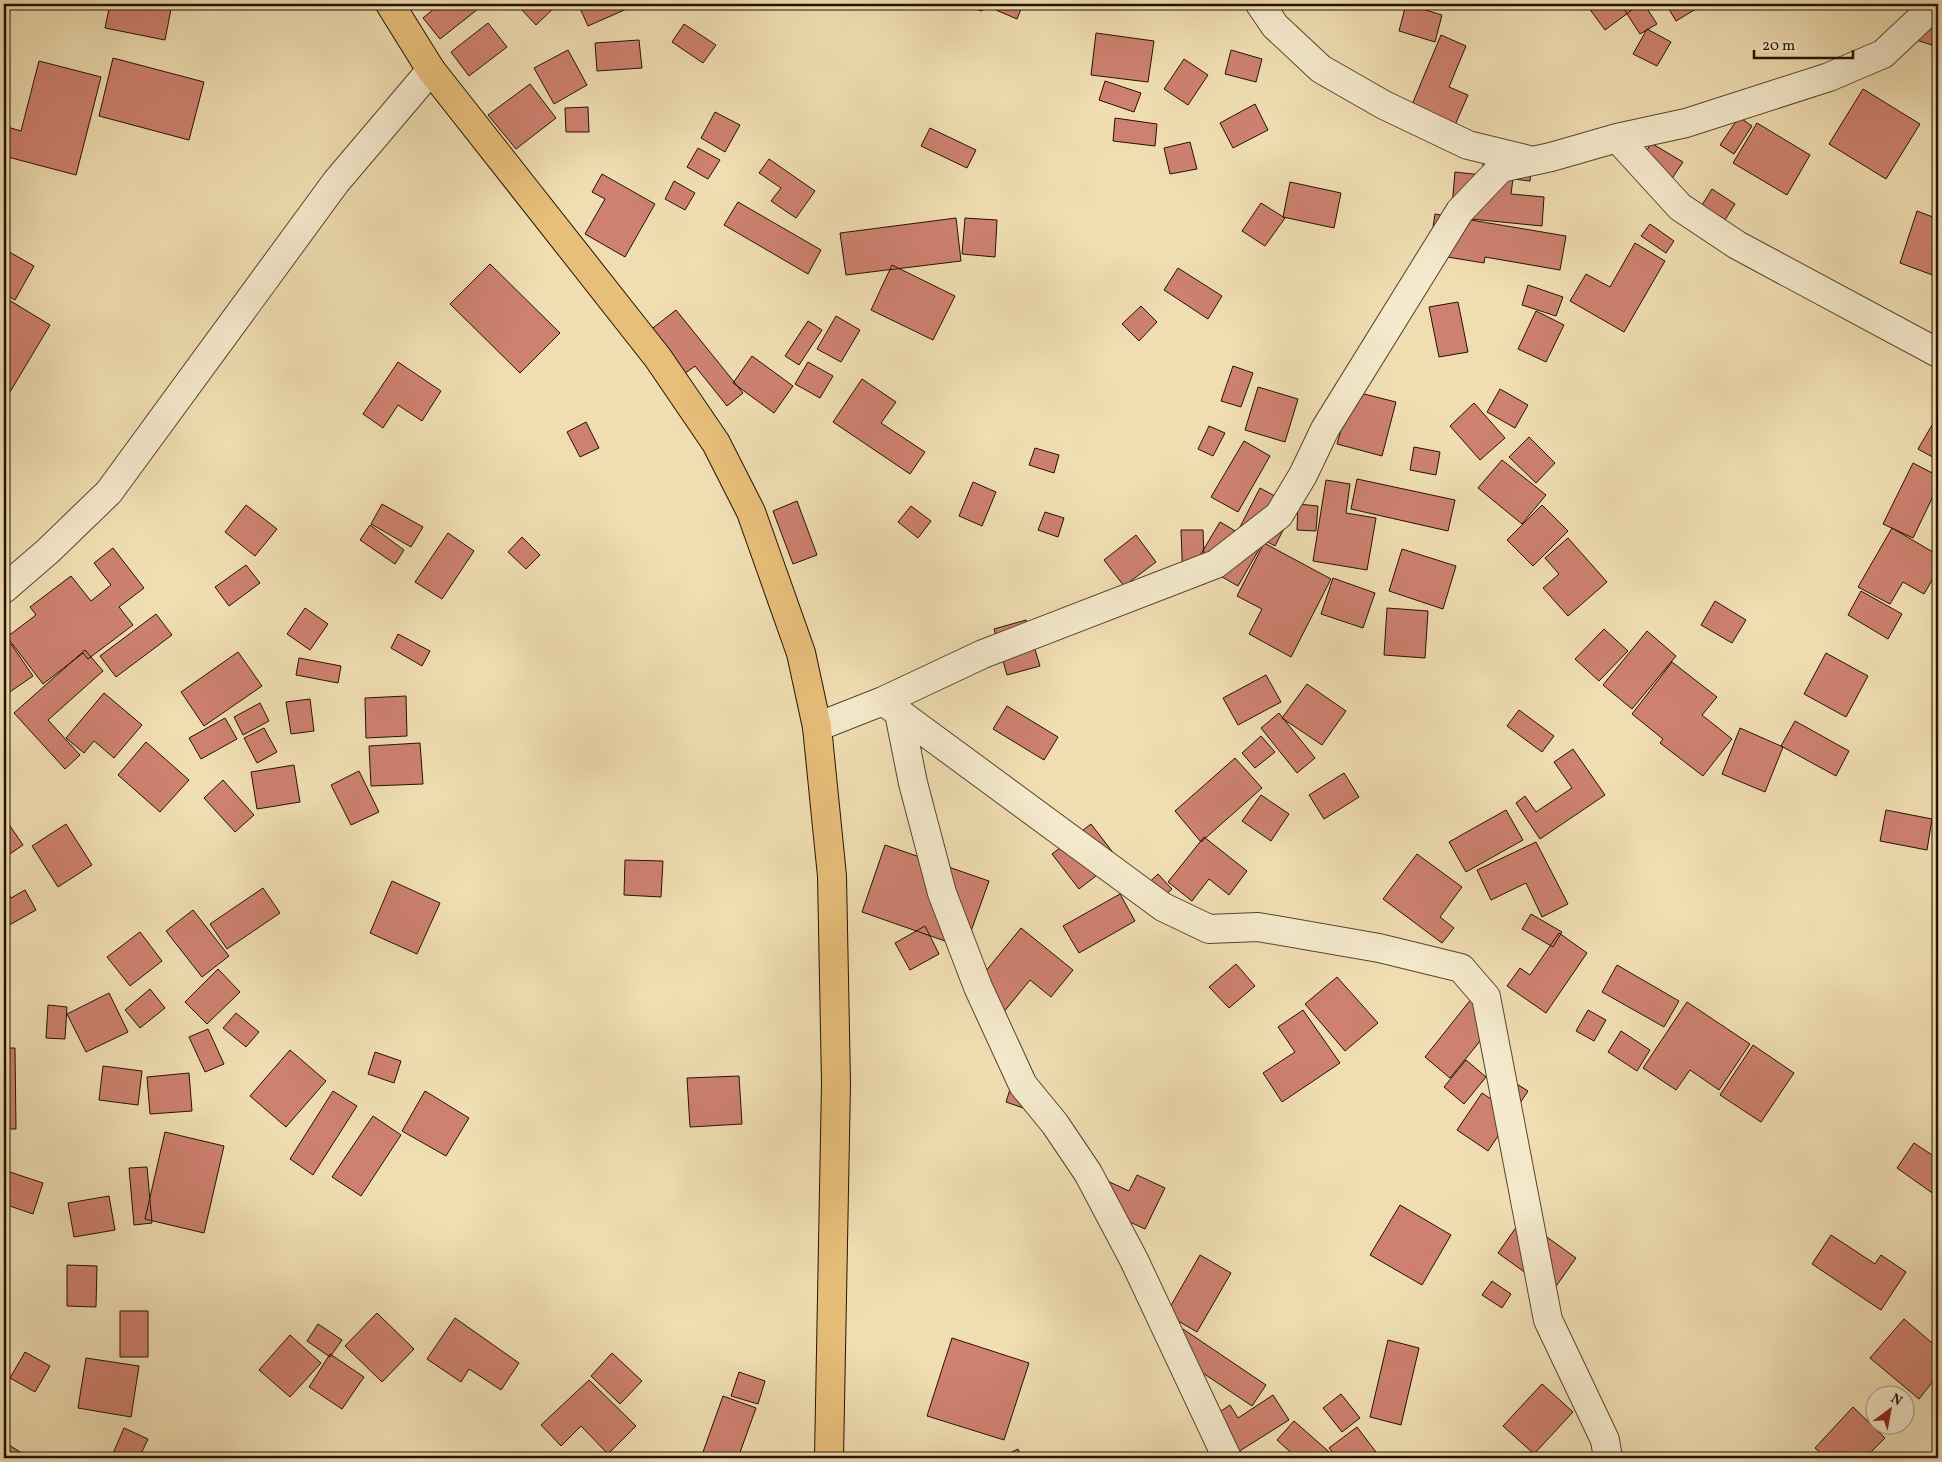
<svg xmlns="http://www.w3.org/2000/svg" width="1942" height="1462" viewBox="0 0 1942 1462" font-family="Vollkorn,serif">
<rect width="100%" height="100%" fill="#f0deb2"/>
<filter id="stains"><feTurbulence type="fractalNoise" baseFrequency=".004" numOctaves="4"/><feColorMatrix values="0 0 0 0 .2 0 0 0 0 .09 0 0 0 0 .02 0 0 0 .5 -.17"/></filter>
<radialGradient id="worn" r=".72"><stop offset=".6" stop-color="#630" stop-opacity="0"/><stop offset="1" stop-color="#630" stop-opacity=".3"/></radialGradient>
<path fill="#ce8171" stroke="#231200" d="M110 4H172L165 40 105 28Z
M440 4H474L478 9 440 39 423 18Z
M527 4H558L536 25 521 9Z
M578 4H638L588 26Z
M956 4H984L982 11Z
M999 4H1023L1017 19 996 10Z
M1406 4 1442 15 1435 42 1399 31Z
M1586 4H1627L1632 10 1605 30Z
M1625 4H1644L1657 24 1640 34 1622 6Z
M1666 4H1704L1676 21Z
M1915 4H1924L1938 9V47L1904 36Z
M488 23 507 47 469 76 451 52Z
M684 24 716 45 703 63 672 42Z
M1647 29 1671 42 1657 66 1633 54Z
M1096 33 1154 41 1148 82 1091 75Z
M1441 35 1466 46 1449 87 1468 95 1455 125 1411 107Z
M639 40 642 68 597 71 595 43Z
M568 50 587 85 554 104 534 68Z
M1231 50 1262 59 1256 82 1225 74Z
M113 58 204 82 189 140 99 116Z
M1184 59 1208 75 1188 105 1164 89Z
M39 61 101 77 76 175 4 156V126L21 131Z
M1105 81 1141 93 1134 112 1099 100Z
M530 84 556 118 516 149 488 115Z
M1863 89 1920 124 1886 179 1829 144Z
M1255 104 1268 130 1233 148 1220 123Z
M588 107 589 132H566L565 108Z
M715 112 740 125 725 152 701 138Z
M1739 117 1752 126 1734 154 1720 145Z
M1115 118 1157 124 1155 146 1113 141Z
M1757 123 1810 155 1787 195 1733 163Z
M930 128 976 150 967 168 921 146Z
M1190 142 1197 169 1170 174 1164 148Z
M1651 143 1683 162 1671 180 1640 163Z
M698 148 720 160 708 179 687 167Z
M1484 155 1532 159 1530 181 1513 179 1511 194 1544 197 1542 226 1451 217 1455 172 1482 175Z
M769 159 815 191 796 218 771 201 781 188 759 173Z
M602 174 655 204 625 257 585 234 605 199 592 192Z
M674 181 695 193 685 210 665 199Z
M1290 182 1341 193 1334 228 1283 217Z
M1712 189 1735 204 1725 220 1702 205Z
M738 202 821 250 808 274 724 225Z
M1261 203 1285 218 1265 246 1242 231Z
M1917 211 1938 219V277L1900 263Z
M1435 214 1566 236 1560 270 1485 257 1484 263 1429 254Z
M956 218 961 261 846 275 840 233Z
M965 218 997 220 995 257 962 254Z
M1650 224 1674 241 1666 253 1641 236Z
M1635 243 1665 261 1624 332 1570 301 1586 274 1610 287Z
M4 249 34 266 15 300 4 294Z
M490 264 560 333 520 373 450 304Z
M892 265 955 296 933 340 871 310Z
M1178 268 1222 296 1208 319 1164 290Z
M1528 285 1563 297 1556 316 1522 305Z
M4 297 50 325 4 402Z
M1458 302 1468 352 1439 357 1429 307Z
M1141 306 1157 322 1139 341 1122 324Z
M676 310 743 393 727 406 695 366 684 374 649 331Z
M1536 311 1564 325 1546 362 1518 349Z
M836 316 860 330 841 362 817 349Z
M808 321 822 330 799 365 785 356Z
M752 356 793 386 774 413 733 383Z
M398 362 441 391 422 421 398 405 383 428 363 414Z
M808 362 833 376 820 398 795 384Z
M1233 366 1253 373 1241 407 1221 401Z
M862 379 896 402 881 423 925 452 910 474 833 422Z
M1258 387 1298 399 1285 442 1245 430Z
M1500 389 1528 405 1515 428 1487 412Z
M1352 391 1396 402 1382 456 1337 444Z
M1474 403 1505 438 1480 460 1450 426Z
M1938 415V460L1918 449Z
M586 422 599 448 580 457 567 432Z
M1209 426 1225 433 1213 456 1198 449Z
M1529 437 1555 463 1536 483 1509 457Z
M1244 441 1270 456 1238 512 1211 497Z
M1414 447 1440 452 1436 475 1410 470Z
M1035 448 1059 455 1054 473 1029 465Z
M1502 460 1546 495 1522 524 1478 488Z
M1913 463 1938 476V486L1913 538 1883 524Z
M1357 479 1455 500 1448 531 1351 509Z
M1326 480 1350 484 1346 513 1376 518 1367 570 1313 561Z
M973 482 996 492 982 526 959 516Z
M1260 488 1295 507 1275 546 1240 527Z
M797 501 817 555 793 564 773 511Z
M382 504 423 527 411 547 371 524Z
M1298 504 1318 506 1316 531 1297 530Z
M246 505 277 529 255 556 225 532Z
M1542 505 1568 531 1533 566 1507 540Z
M911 506 931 521 918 538 898 522Z
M1045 512 1064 518 1058 537 1038 530Z
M1220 522 1261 546 1238 586 1196 562Z
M370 525 404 550 395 564 360 540Z
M1892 528 1938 555V570L1924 594 1903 582 1890 604 1858 587Z
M1181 530H1203L1205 584H1183Z
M448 533 474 551 442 599 415 582Z
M1136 535 1156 562 1124 586 1104 560Z
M522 537 540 555 526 569 508 552Z
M1568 538 1607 582 1568 616 1543 588 1559 574 1545 558Z
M1264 543 1331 579 1291 657 1249 634 1262 609 1237 596Z
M113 548 144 588 119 607 133 625 88 659 83 653 43 684 7 637 36 615 30 607 71 576 91 601 111 585 94 563Z
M1402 549 1456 566 1443 609 1389 591Z
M246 565 260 583 229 606 215 587Z
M1333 578 1375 593 1363 628 1321 614Z
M1861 591 1902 614 1888 639 1848 615Z
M1715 601 1746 620 1732 643 1701 625Z
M305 608 328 624 310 650 287 634Z
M1387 608 1428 611 1425 658 1384 655Z
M156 614 172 635 116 677 100 656Z
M1026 620 1040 666 1007 675 994 629Z
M1604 629 1628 651 1599 681 1575 659Z
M1647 631 1676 656 1632 709 1603 685Z
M398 634 430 651 422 666 391 648Z
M11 644 33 676 4 696V649Z
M85 650 103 671 48 720 80 755 65 769 14 713Z
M238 652 262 686 204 726 181 692Z
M1826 653 1868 676 1846 717 1804 694Z
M299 658 341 666 338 683 296 675Z
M1672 662 1717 697 1702 715 1732 739 1703 776 1660 743 1663 739 1632 714Z
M1266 675 1281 702 1238 725 1223 698Z
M1307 684 1346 711 1322 745 1282 718Z
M104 693 142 725 114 758 94 741 84 753 66 738Z
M406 696 407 736 366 738 365 698Z
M310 699 314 731 291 734 286 702Z
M260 703 269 721 243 735 234 717Z
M1007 706 1058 737 1044 760 993 729Z
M1519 710 1554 736 1542 752 1507 726Z
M1279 713 1315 758 1297 773 1261 728Z
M225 718 237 739 201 759 189 738Z
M1795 721 1849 751 1836 776 1781 746Z
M264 728 277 752 257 763 244 738Z
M1740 728 1783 747 1765 792 1722 774Z
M1261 736 1275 752 1255 768 1242 753Z
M146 742 189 780 160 812 118 775Z
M420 743 423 784 371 786 369 746Z
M1573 749 1605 795 1540 839 1516 803 1525 796 1536 812 1572 788 1554 762Z
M1938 752V766L1932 762Z
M1235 758 1262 788 1201 842 1175 811Z
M294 765 300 802 257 809 251 772Z
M359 771 379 812 351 825 331 785Z
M1344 773 1359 797 1324 819 1309 795Z
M223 780 254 815 235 832 204 798Z
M1261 795 1289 814 1271 841 1242 821Z
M1506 810 1523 840 1466 872 1449 842Z
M1886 810 1932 819 1927 850 1880 841Z
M4 817 23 845 4 858Z
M66 824 92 865 58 887 32 846Z
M1091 824 1118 859 1079 889 1052 854Z
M1204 837 1247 871 1229 895 1209 879 1192 901 1168 882Z
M1536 842 1568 904 1542 917 1526 883 1491 900 1477 870Z
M885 845 989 881 965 948 862 912Z
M1417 854 1462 887 1440 917 1454 928 1442 943 1383 899Z
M625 860 663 861 661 897 624 895Z
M1158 874 1172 889 1153 906 1140 891Z
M392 881 440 903 417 954 370 933Z
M4 885 11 898 25 890 36 910 4 928Z
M263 888 280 913 227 949 210 924Z
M1120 894 1135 921 1079 953 1063 926Z
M193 910 229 956 202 977 166 931Z
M1531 914 1562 932 1553 947 1522 929Z
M925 926 939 954 910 970 895 943Z
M1021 928 1073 970 1051 997 1030 980 998 1019 967 994Z
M140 932 162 961 130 986 107 957Z
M1559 933 1587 953 1546 1013 1507 986 1520 968 1530 975Z
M1236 964 1255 986 1229 1008 1209 987Z
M1617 965 1679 1001 1664 1027 1602 992Z
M218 969 240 992 207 1024 185 1002Z
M1337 977 1378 1023 1345 1051 1305 1004Z
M150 989 165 1008 140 1028 125 1010Z
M109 993 128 1032 86 1052 67 1014Z
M1472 998 1498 1019 1450 1078 1425 1057Z
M1687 1002 1750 1044 1719 1090 1690 1070 1676 1090 1643 1068Z
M48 1005 67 1007 65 1039 46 1038Z
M1303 1010 1340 1063 1282 1102 1263 1073 1295 1052 1278 1027Z
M1588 1010 1606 1020 1594 1041 1576 1031Z
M236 1013 259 1032 246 1047 223 1028Z
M208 1029 224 1064 205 1072 189 1037Z
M1621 1031 1650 1050 1637 1071 1608 1052Z
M1753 1045 1794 1073 1761 1122 1720 1095Z
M4 1048H15L16 1129H4Z
M290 1050 326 1081 286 1127 250 1096Z
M375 1052 401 1061 394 1083 368 1074Z
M1466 1060 1486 1077 1464 1104 1444 1087Z
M103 1066 142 1071 138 1105 99 1100Z
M189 1073 192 1111 150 1114 147 1077Z
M739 1076 742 1124 690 1127 687 1078Z
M1512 1081 1528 1091 1488 1151 1457 1130 1482 1093 1497 1103Z
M1012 1083 1029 1110 1006 1102Z
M333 1091 357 1106 313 1175 290 1159Z
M425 1091 469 1118 446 1156 402 1131Z
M373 1116 401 1135 361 1196 332 1177Z
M165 1132 224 1146 204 1233 145 1219Z
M1914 1143 1938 1159V1197L1897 1168Z
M147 1167 152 1223 134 1225 129 1168Z
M7 1171 43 1183 33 1214 4 1204V1181Z
M1137 1175 1165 1188 1145 1229 1089 1203 1101 1178 1129 1191Z
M109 1196 115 1230 74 1237 68 1203Z
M1400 1205 1451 1235 1422 1285 1370 1255Z
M1522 1219 1576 1258 1552 1292 1498 1253Z
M1831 1235 1875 1264 1881 1255 1906 1272 1881 1310 1812 1264Z
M1200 1255 1231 1273 1197 1332 1166 1314Z
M67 1265 97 1266 96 1307 67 1306Z
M1492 1281 1511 1294 1502 1308 1482 1295Z
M120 1311H148V1357H120Z
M377 1313 414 1349 382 1382 345 1346Z
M455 1318 519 1363 501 1390 469 1369 461 1382 427 1359Z
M1904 1319 1938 1348V1375L1919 1399 1870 1358Z
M318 1324 342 1340 330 1357 307 1341Z
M1183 1329 1266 1385 1252 1406 1170 1351Z
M290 1335 321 1363 290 1397 259 1370Z
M952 1338 1029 1363 1004 1440 927 1416Z
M1388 1340 1419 1348 1401 1425 1370 1417Z
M25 1352 50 1366 35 1392 10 1378Z
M612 1353 642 1381 620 1404 591 1376Z
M330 1354 364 1377 342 1409 309 1387Z
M86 1358 139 1366 131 1417 78 1408Z
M739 1372 765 1381 758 1404 731 1396Z
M589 1380 636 1426 608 1454 581 1426 561 1446 541 1425Z
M1542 1384 1573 1412 1534 1454 1503 1426Z
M1341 1394 1360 1418 1342 1432 1323 1408Z
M1273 1395 1289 1420 1230 1457 1206 1421 1230 1405 1238 1418Z
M723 1396 756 1408 738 1458H721L703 1452Z
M1853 1407 1885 1438 1865 1458H1826L1815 1448Z
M1294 1421 1336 1458H1297L1277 1440Z
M1357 1427 1379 1456 1375 1458H1337L1329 1448Z
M124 1428 148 1439 139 1458H111Z
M4 1442 30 1458H4Z
M1018 1449 1022 1458H999Z
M1425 1452 1430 1458H1417Z"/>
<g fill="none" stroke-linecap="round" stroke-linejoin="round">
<g stroke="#56452c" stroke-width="30">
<path id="minor" d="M1260 4 1275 26 1321 69 1384 105 1468 145 1529 160
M1617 138 1680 207 1737 245 1938 353
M4 589 48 551 109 492 336 182 431 70
M899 713 913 783 942 893 978 987 1023 1085 1055 1124 1088 1173 1134 1260 1227 1458
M817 727 883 701
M1608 1458 1605 1440 1548 1320 1486 997 1461 968 1379 948 1258 927 1209 929 1163 907 883 701 983 654 1216 564 1279 515 1303 475 1325 429 1460 211 1501 168 1551 157 1617 138 1686 123 1829 77 1883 54 1936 4"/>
</g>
<g stroke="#231200" stroke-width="30">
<path id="major" d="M390 4 431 70 658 358 716 443 751 512 801 653 817 727 832 876 836 1083 829 1458"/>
</g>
<use href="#minor" stroke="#f5eacd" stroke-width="28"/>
<use href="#major" stroke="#e8bf79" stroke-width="28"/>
</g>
<rect width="1942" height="1462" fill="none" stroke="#f0deb2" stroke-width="20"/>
<rect x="5" y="5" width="1932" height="1452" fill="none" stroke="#231200" stroke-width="2.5"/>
<rect x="10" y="10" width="1922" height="1442" fill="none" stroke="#231200"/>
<g transform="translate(1890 1410) rotate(32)"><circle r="24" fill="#f5eacd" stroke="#a1947b"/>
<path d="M0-4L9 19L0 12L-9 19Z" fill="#8f2418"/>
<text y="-8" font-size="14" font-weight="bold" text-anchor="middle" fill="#231200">N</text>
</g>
<path d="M1754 50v8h99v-8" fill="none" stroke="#231200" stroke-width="2.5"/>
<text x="1762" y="50" font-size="15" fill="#231200" stroke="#f5eacd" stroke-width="4" paint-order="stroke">20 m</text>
<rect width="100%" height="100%" filter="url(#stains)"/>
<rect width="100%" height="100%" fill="url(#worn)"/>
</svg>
